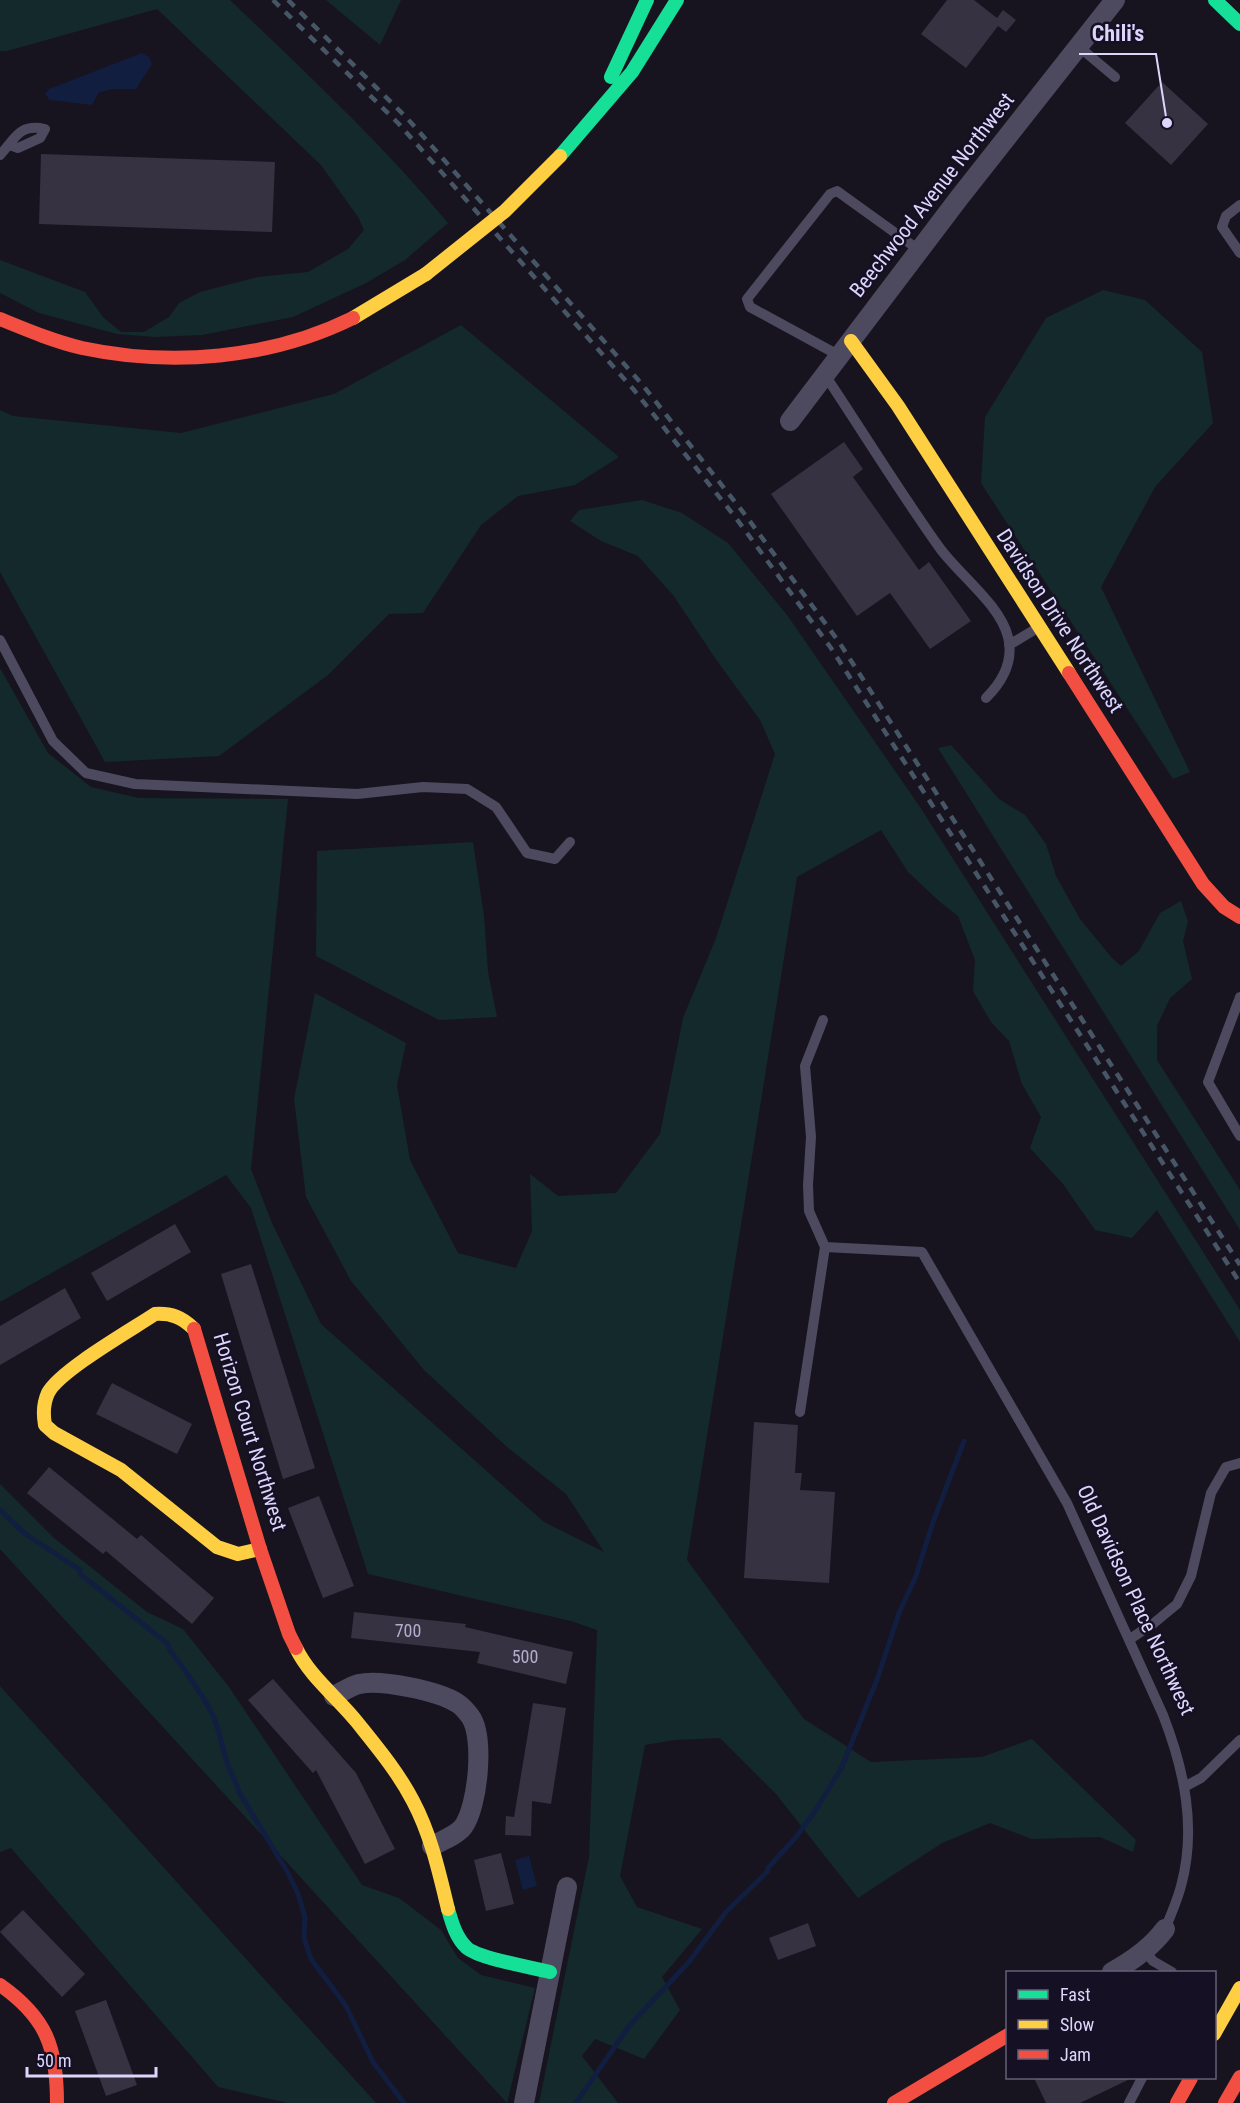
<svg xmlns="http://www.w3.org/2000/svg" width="1240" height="2103" viewBox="0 0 1240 2103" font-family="'Roboto Condensed',sans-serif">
<rect width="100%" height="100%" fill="#17141f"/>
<path fill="#14292b" d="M0 0H230C305 72 382 143 448 223L405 260 366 283 293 317 202 335 155 337 117 334 39 313 0 293V260L85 292 103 317 121 332H144L169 317 179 303 200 292 258 277 308 272 348 249 364 230 358 217 321 165 157 9 7 51H0Z
M326 0H401L380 45Z
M1103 290 1145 300 1202 352 1213 423 1155 487 1101 587 1190 772 1173 779 981 483 985 417 1046 318Z
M461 325 619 457 575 485 518 496 481 525 423 613 389 614 328 675 219 756 105 762 0 572V410L13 416 181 433 334 394Z
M642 500 682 513 728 543 787 615 920 807 1240 1310V1342L1157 1210 1132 1238 1095 1230 1063 1184 1030 1148 1041 1117 1022 1084 1009 1041 991 1022 973 991 975 960 958 916 940 902 908 872 881 830 797 877 687 1560 804 1719 871 1762 982 1757 1032 1739 1136 1840 1133 1852 1100 1837 1032 1839 990 1823 942 1843 858 1898 776 1794 720 1738 674 1740 645 1745 620 1876 637 1907 702 1929 662 1977 680 2010 644 2059 595 2039 582 2056 618 2103H539L589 1857 597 1630 571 1621 368 1574 251 1208 226 1175 0 1302V668L48 753 91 787 139 798 288 799 251 1169 272 1223 321 1324 544 1522 604 1552 566 1494 507 1447 424 1370 351 1281 306 1197 294 1099 315 993 406 1043 397 1085 410 1160 458 1253 516 1268 532 1231 530 1174 558 1196 616 1193 660 1134 683 1018 716 938 775 754 760 720 715 658 673 595 638 556 601 541 570 521 579 510Z
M951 745 999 799 1025 815 1046 844 1056 876 1080 919 1112 958 1121 966 1139 951 1160 913 1181 901 1188 921 1183 941 1192 979 1170 998 1157 1026V1060L1240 1190V1230L938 748Z
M473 842 484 916 488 972 497 1017 439 1020 316 956 317 851Z
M0 1484 54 1538 147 1612 183 1629 229 1687 362 1885 399 1898 441 1930 458 1958 481 1975 535 1988 507 2103 0 1549Z
M0 1686 376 2103H288L218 2087 11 1848 0 1852Z"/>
<path fill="#111e40" d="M142 53 149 57 152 64 136 89H115L99 92 92 105 50 100 45 94 49 89Z
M529 1856 537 1886 523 1890 515 1860Z"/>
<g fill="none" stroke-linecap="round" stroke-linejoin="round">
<path stroke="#111e40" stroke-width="5" d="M0 1510 24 1533 80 1570V1574L168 1644 170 1650C185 1671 200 1690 211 1712 220 1728 221 1745 227 1762 230 1772 236 1781 239 1792L288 1873 298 1894 305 1917 304 1938 311 1959 346 2006 373 2062 404 2103
M576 2103 629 2026 689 1962 726 1912 768 1871V1868L796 1837 815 1811 842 1767 878 1677 899 1613 916 1576 933 1522 964 1441"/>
</g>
<path fill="#363241" d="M947 0H974L997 18 1003 10 1016 20 1006 32 998 26 966 68 921 34Z
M1162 82 1208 124 1171 165 1125 123Z
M41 154 275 162 272 232 39 224Z
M844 442 863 469 853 477 919 570 929 562 971 621 930 649 890 593 857 616 771 494Z
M175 1224 191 1252 107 1301 91 1273Z
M251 1264 315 1468 283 1479 221 1274Z
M65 1288 81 1318 0 1365V1326Z
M112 1383 192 1424 177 1454 96 1414Z
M754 1422 798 1425 795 1473H802L800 1490 835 1492 829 1583 744 1578Z
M49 1467 137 1539 141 1535 214 1598 192 1624 106 1551 103 1554 27 1493Z
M319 1496 354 1586 323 1598 288 1508Z
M354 1612 466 1624 465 1627 573 1652 566 1684 477 1663 480 1652 351 1638Z
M273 1679 356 1773 395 1849 365 1864 316 1770 313 1773 248 1700Z
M533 1703 566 1708 551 1804 532 1801 531 1836 505 1835 506 1816 514 1817Z
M501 1853 514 1904 486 1911 474 1860Z
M23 1910 85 1974 62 1997 0 1932Z
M808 1923 816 1946 778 1960 769 1938Z
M106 2000 137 2085 106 2096 75 2011Z
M1034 2078H1132L1080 2103H1046Z"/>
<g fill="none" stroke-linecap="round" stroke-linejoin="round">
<path stroke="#4d4a5f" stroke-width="10" d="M1078 46 1115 77
M0 155C15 139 19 123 45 129L40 138 18 148 10 145
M1240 205 1226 216 1222 227 1240 253
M840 356 750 307 747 299 830 194 837 191 919 250
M825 375C863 432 899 491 939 547 958 574 1000 604 1008 637 1014 661 1002 682 986 698
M0 640 53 741 86 773 135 784 357 794 423 787 467 789 496 807 527 853 555 859 570 842
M1009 645 1039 627
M1240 997 1208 1082 1240 1136
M823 1020 805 1066 811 1137 808 1185 809 1211 825 1247 922 1252 1067 1503 1163 1715C1184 1769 1197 1828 1181 1886 1177 1901 1171 1915 1165 1929
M800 1412 825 1247
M1130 1639 1154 1623 1177 1604 1191 1576 1211 1493 1226 1467 1240 1463
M1184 1787 1201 1778 1240 1740
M1144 1950 1153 1961 1172 1972
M1129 2103 1142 2078"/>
<path stroke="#4d4a5f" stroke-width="20" d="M790 421 959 198 1115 0
M334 1696C342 1692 351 1686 359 1684 381 1679 438 1691 457 1703 462 1706 467 1712 470 1716 485 1736 478 1807 463 1827 457 1835 441 1841 432 1846
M1112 1972C1132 1961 1151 1948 1165 1929
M524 2103 567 1887"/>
<path stroke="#16e098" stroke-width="14" d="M1215 0 1240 24
M611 77 647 0
M560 156 632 72 677 0
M448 1909C452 1923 456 1938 467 1948 480 1959 531 1967 550 1972"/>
<path stroke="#ffcf43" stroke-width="14" d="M353 318 426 274
M851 341 898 406 1069 673
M194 1329C182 1317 171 1313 155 1314 131 1330 59 1371 48 1393 43 1404 43 1414 45 1425L54 1433 121 1470 217 1547 238 1554 260 1549
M296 1648C310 1677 337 1697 357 1722 377 1747 398 1772 413 1801 431 1835 439 1872 448 1909
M1214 2034 1240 1988"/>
<path stroke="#f24e42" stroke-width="14" d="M0 319C27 330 53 341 82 348 171 367 270 359 353 318
M1069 673 1203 884 1224 907 1240 917
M194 1329 260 1549 289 1634 296 1648
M0 1985C47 2018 57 2048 57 2103
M894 2103 1008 2035
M1177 2103 1191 2078
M1225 2103 1240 2077"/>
<path stroke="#475667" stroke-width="4.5" stroke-dasharray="9 8" stroke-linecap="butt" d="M273 0 399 124 634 390 736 518 831 648 1240 1283
M288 0 406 117 641 383 743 512 839 642 1240 1265"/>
<path stroke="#ffcf43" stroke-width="14" d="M426 274 505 211 560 156"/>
</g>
<g text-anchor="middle" stroke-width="5" stroke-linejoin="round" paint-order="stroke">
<g font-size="18" fill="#b3adcd">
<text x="408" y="1637">700</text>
<text x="525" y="1663">500</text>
</g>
<g font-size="21" fill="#ddd6fc" stroke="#151023">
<text transform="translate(932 195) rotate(-52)" y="7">Beechwood Avenue Northwest</text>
<text transform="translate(1060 621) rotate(57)" y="7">Davidson Drive Northwest</text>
<text transform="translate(250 1432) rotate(73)" y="7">Horizon Court Northwest</text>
<text transform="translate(1136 1600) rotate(65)" y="7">Old Davidson Place Northwest</text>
</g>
</g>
<path fill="none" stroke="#ddd6fc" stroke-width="2" d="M1167 123L1156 54H1079"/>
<circle fill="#ddd6fc" stroke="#151023" stroke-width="2" cx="1167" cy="123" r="6"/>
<g font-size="22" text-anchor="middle" font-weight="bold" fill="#ddd6fc" stroke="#151023" stroke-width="5" stroke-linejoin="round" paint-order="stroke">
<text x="1118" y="41">Chili's</text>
</g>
<rect x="1006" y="1971" width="210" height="108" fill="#151023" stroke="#655f7a" stroke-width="1.5"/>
<rect x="1018" y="1990" width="30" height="9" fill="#16e098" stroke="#655f7a" stroke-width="1.5"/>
<text x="1060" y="2001" font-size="18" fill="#ddd6fc">Fast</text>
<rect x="1018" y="2020" width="30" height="9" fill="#ffcf43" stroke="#655f7a" stroke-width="1.5"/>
<text x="1060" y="2031" font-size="18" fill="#ddd6fc">Slow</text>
<rect x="1018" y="2050" width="30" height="9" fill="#f24e42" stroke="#655f7a" stroke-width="1.5"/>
<text x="1060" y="2061" font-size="18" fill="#ddd6fc">Jam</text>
<path d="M27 2067v9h129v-9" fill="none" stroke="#ddd6fc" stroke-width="3"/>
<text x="36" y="2067" font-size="18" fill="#ddd6fc" stroke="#151023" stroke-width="4.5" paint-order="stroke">50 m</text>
</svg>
